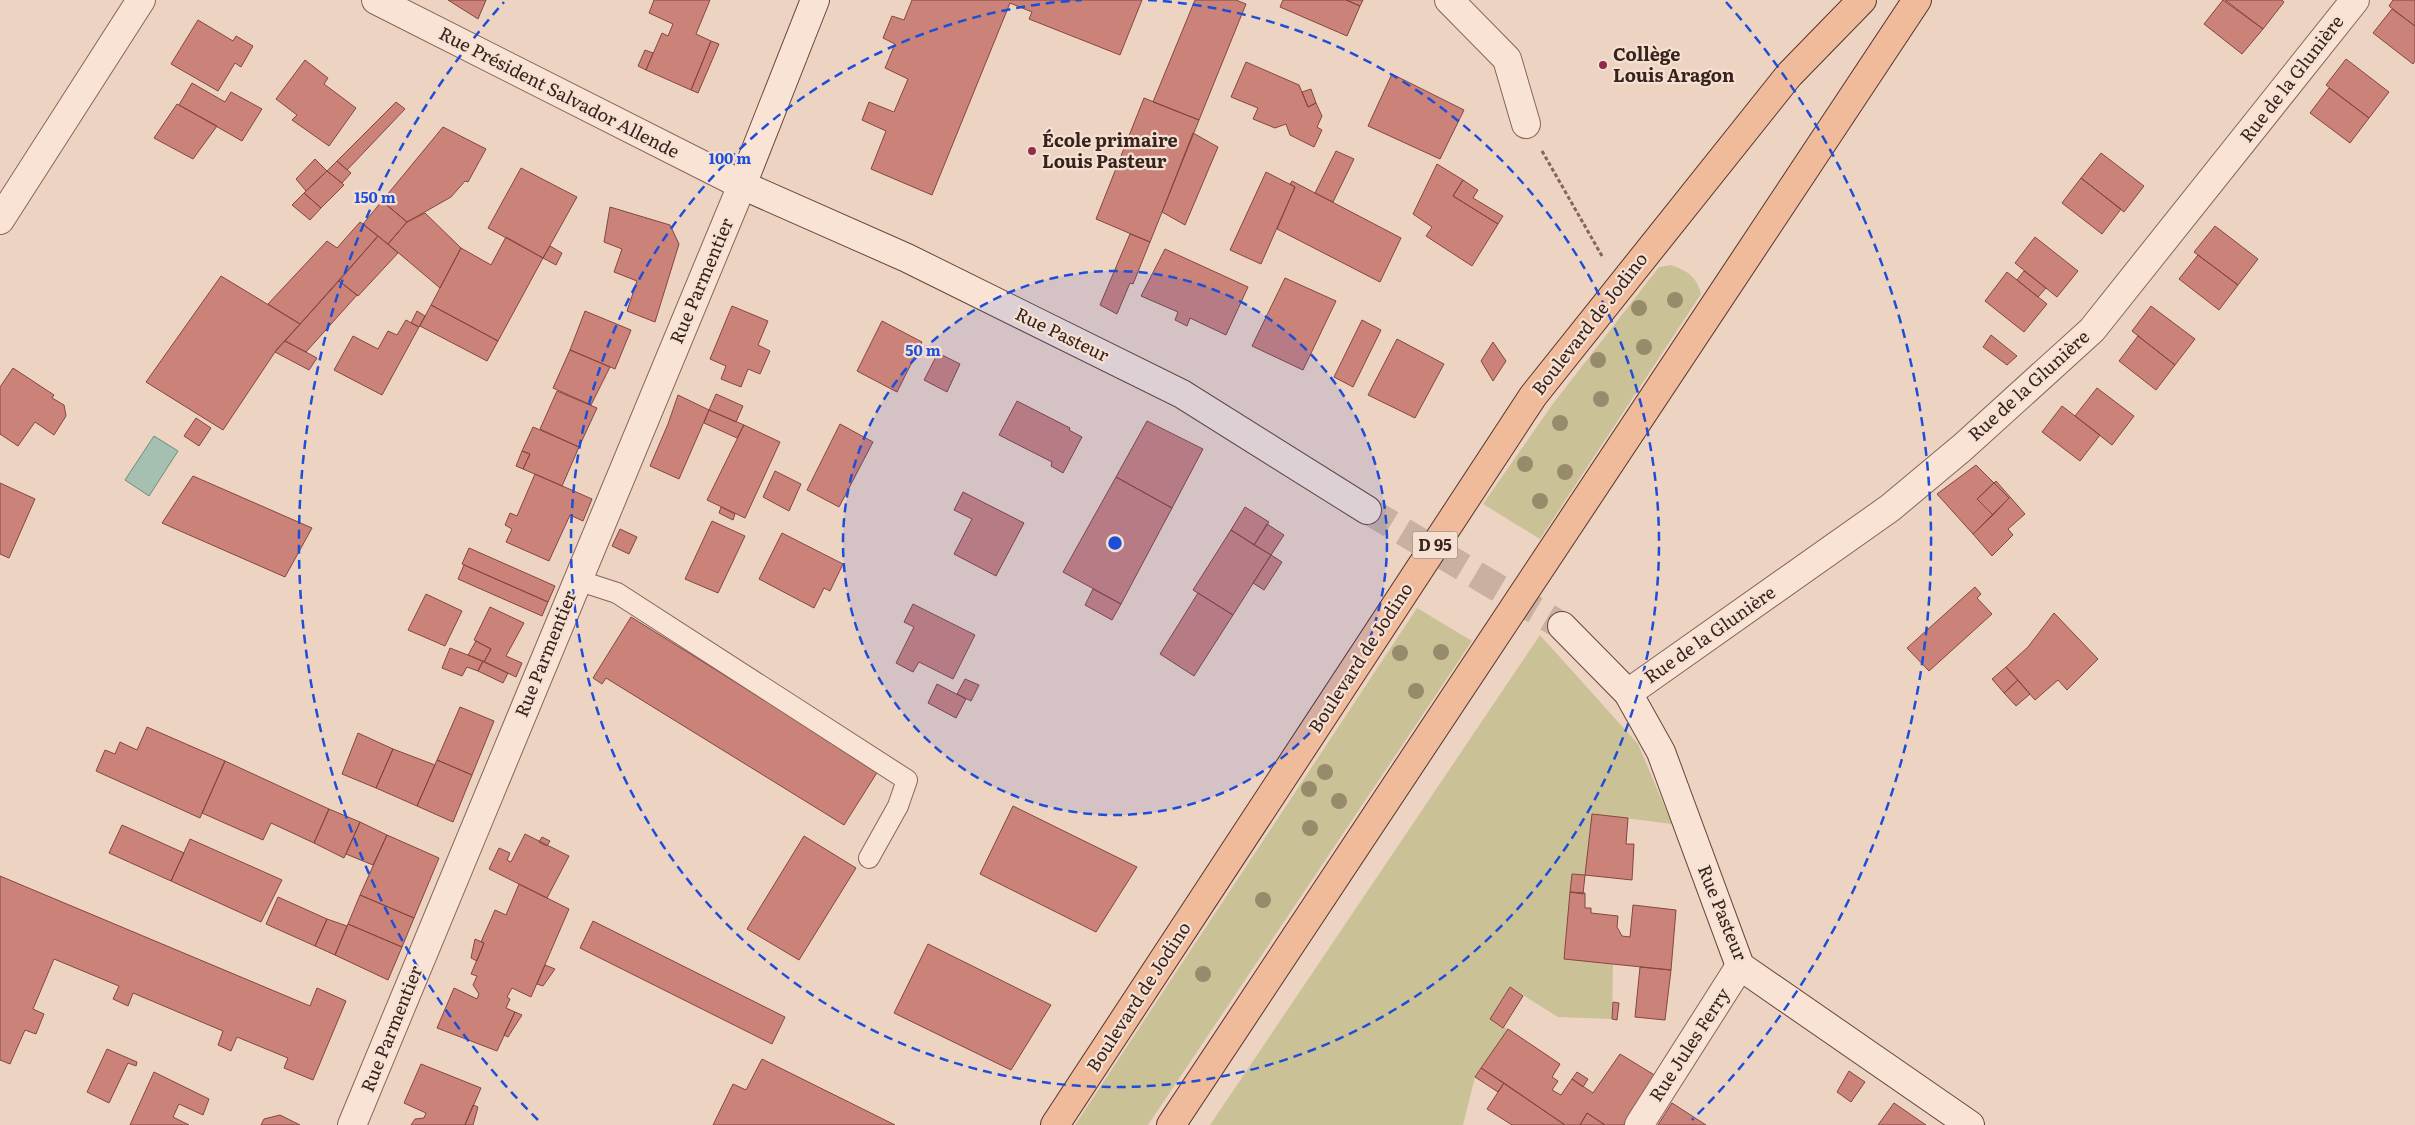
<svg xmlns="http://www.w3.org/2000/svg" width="2415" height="1125" viewBox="0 0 2415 1125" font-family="Literata,serif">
<rect width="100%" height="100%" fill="#edd3c2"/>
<path fill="#cbc197" d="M1671 265C1688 271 1697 277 1701 294L1540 539 1483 504 1552 405 1659 267Z
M1417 608 1472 641 1148 1125H1075Z
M1540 635 1638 744 1672 824 1593 814 1585 875 1572 874 1564 959 1613 964 1612 1019 1558 1017 1510 987 1490 1019 1508 1029 1475 1077 1463 1125H1210Z"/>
<path fill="#a5c0b0" stroke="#6c8e7b" d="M154 436 178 451 149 496 125 480Z"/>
<path fill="#cb8279" stroke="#854640" d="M448 0H486L478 19Z
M654 0H710L696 34 711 41 691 90 646 70 662 33 668 36 673 24 649 13Z
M912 0H1142L1120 55 1029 19 1032 12 1010 3 932 195 871 169 886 131 862 120 869 102 894 112 908 79 885 68 895 44 883 38 892 16 904 20Z
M1195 0H1236L1246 4 1199 120 1153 102Z
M1283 0H1346L1360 6 1347 36 1280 7Z
M1346 0H1363L1360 6Z
M2223 0 2263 29 2242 54 2204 24Z
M2225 0H2282L2284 2 2263 29Z
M2393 0H2415V26L2389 6Z
M2392 9 2415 26V61L2413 64 2373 33Z
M198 20 233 41 236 36 253 46 241 67 235 63 218 91 171 64Z
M711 41 719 44 698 93 691 90Z
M645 50 653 53 646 70 638 66Z
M2346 59 2389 92 2369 118 2326 85Z
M305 60 328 78 324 84 356 108 329 146 292 120 297 115 276 99Z
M1246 62 1299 85 1308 107 1316 103 1322 116 1317 127 1322 130 1314 147 1290 135 1286 124 1275 128 1253 119 1258 108 1231 97Z
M1392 74 1464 110 1440 159 1368 126Z
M192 83 225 102 231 92 262 109 242 141 179 105Z
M2329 88 2369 118 2350 143 2310 113Z
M1311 89 1316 103 1308 107 1302 92Z
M1144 98 1199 120 1150 242 1096 219Z
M396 102 405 109 347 170 337 161Z
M177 104 217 126 193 159 154 138Z
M443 127 486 149 468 182 465 181 451 197 407 222 382 201Z
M1193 133 1218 147 1185 225 1162 212Z
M1336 151 1354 159 1333 202 1315 193Z
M2101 153 2144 186 2124 212 2081 178Z
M315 159 327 171 306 191 296 179Z
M337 161 351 173 342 183 327 171Z
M1437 164 1463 180 1453 196 1498 224 1472 266 1426 236 1432 227 1413 214Z
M521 168 577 197 543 258 488 228Z
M327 171 344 185 321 208 304 193Z
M1266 172 1295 187 1261 264 1230 250Z
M2081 178 2121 209 2102 234 2062 203Z
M1463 180 1478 190 1473 198 1503 216 1498 224 1453 196Z
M1292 181 1401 238 1380 282 1277 229 1295 187 1290 184Z
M304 193 321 208 310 220 292 205Z
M382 201 407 222 388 244 363 224Z
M610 207 670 225 679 244 655 322 627 311 637 281 614 272 622 249 604 242Z
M425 213 461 248 440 288 388 244 407 222Z
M360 222 378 236 300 324 268 304 327 241 337 248Z
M2215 226 2258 259 2238 285 2194 252Z
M1130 234 1150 242 1133 284 1130 283 1117 314 1100 305Z
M378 236 398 253 358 296 339 281Z
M506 237 543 258 498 341 431 305 461 248 491 265Z
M2035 237 2078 271 2057 297 2015 263Z
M550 246 562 253 556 265 543 258Z
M1165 249 1248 287 1226 335 1190 318 1187 326 1175 320 1178 312 1141 296Z
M2198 255 2238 285 2219 310 2179 279Z
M2024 271 2046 288 2038 297 2017 280Z
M2007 272 2047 304 2024 332 1985 301Z
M221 276 300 324 277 349 223 430 146 382Z
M1285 278 1336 301 1303 370 1252 346Z
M339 281 357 295 306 352 285 341Z
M431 305 498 341 487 361 420 326Z
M732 306 768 321 758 345 770 351 760 374 748 369 741 387 721 379 726 366 710 359Z
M2151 306 2195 339 2175 365 2132 331Z
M417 311 425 316 419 327 411 323Z
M585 311 631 330 615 369 570 350Z
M406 320 419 327 382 395 334 370 353 336 378 349 388 331 397 335Z
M1362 320 1381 330 1353 387 1334 377Z
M882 321 922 342 897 392 857 371Z
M1991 335 2017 356 2007 365 1983 347Z
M2138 336 2175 365 2156 390 2119 361Z
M1397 339 1444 364 1415 418 1368 395Z
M285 341 317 358 309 370 275 352Z
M1493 342 1506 361 1493 381 1481 361Z
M570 350 610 367 591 405 553 388Z
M938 353 960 364 947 392 924 380Z
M13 368 54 395 52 398 64 405 66 416 54 435 35 422 18 446 0 434V387Z
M2097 388 2134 416 2112 445 2075 416Z
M557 391 597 408 579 447 540 429Z
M716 394 743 406 736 422 709 410Z
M678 395 709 410 679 479 650 466 668 424Z
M1017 401 1070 428 1069 430 1082 437 1063 473 1051 466 1052 462 999 435Z
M2062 406 2100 435 2080 461 2042 432Z
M709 410 744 425 737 438 704 423Z
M196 418 211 428 199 446 184 436Z
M1147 421 1203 449 1172 508 1116 477Z
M840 424 873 442 839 507 807 490Z
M744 425 780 442 745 518 707 500Z
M533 427 579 447 562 486 523 469 530 454 522 451Z
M522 451 530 454 523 469 516 466Z
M1976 465 1994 483 1977 499 1993 515 1973 534 1937 494Z
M775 471 801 484 789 511 763 497Z
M535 474 592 499 583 521 570 515 549 561 506 542 512 529 505 525 510 513 517 516Z
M193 476 312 528 285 577 162 523Z
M1116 477 1172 508 1121 604 1063 572Z
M1996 481 2025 514 2008 529 2013 535 1992 556 1973 534 2009 498 1994 483Z
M0 483 35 499 9 558 0 554Z
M1994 483 2009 498 1993 515 1977 499Z
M963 492 1024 523 996 576 954 554 972 519 954 510Z
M721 507 735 514 733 520 719 513Z
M1245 507 1269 522 1254 545 1231 530Z
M712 521 745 536 718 593 685 579Z
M1267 524 1284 535 1271 555 1254 545Z
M620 529 637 537 629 554 612 546Z
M1231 530 1271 555 1233 615 1193 590Z
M782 533 843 564 830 591 824 588 814 608 759 579Z
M469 548 555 586 548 602 462 564Z
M1271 555 1282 562 1264 590 1253 583Z
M464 565 548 602 542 616 458 579Z
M1975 587 1981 594 1977 598 1992 614 1929 671 1907 648Z
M1093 589 1121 604 1112 620 1085 605Z
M1198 593 1233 615 1194 676 1160 654Z
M426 594 462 611 445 646 408 630Z
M913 604 975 635 953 679 919 662 913 672 896 663 914 627 904 622Z
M490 607 524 623 506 656 522 663 516 677 484 662 491 649 474 640Z
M2054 613 2098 659 2067 690 2058 680 2035 700 2006 667 2028 647Z
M631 617 878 771 844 825 606 678 602 684 593 678Z
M476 641 491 649 484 662 468 655Z
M450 648 483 661 478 671 467 667 462 676 442 668Z
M483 661 508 673 503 683 478 671Z
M2006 667 2018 680 2004 693 1992 679Z
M965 679 979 685 971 701 957 694Z
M2018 680 2030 694 2016 706 2004 693Z
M937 684 966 699 956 718 928 703Z
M460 707 494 721 472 775 437 760Z
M147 727 225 761 200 818 96 771 105 750 115 754 120 742 137 750Z
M358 733 393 749 376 788 342 774Z
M393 749 435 765 417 806 376 788Z
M437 760 472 775 453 822 417 806Z
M225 761 329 809 314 843 271 823 263 840 202 813Z
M1013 806 1137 867 1096 932 980 874Z
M329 809 360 822 344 858 314 843Z
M1592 814 1628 818 1626 844H1634L1632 880 1585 875Z
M360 822 387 835 373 865 346 854Z
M122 825 184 853 171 881 109 853Z
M525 834 569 856 547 898 489 869 499 848 510 853 507 860 511 862Z
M387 835 439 858 414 918 360 895Z
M804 836 856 868 799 960 747 929Z
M542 837 550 841 547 846 539 842Z
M190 839 282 880 261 922 171 881Z
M1572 874 1585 875 1583 894 1570 892Z
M0 876 310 1006 317 988 346 1001 313 1080 284 1068 288 1058 237 1037 231 1051 218 1045 223 1031 133 993 128 1006 113 999 119 986 54 959 33 1009 44 1014 36 1034 25 1030 10 1064 0 1060Z
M519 884 569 909 531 997 512 988 507 997 510 999 506 1008 515 1012 497 1051 437 1028 454 988 477 999 479 994 473 985 477 976 471 974 484 943 481 942 495 910 506 915Z
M1570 892 1585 893V908H1591V913L1618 916 1617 927 1622 936 1630 937 1633 905 1676 910 1671 970 1564 959Z
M360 895 414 918 402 947 348 924Z
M278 897 327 919 315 946 266 924Z
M327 919 347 926 335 955 315 946Z
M593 921 785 1017 772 1044 580 948Z
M348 924 402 947 388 980 335 955Z
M475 939 484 943 477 961 471 958Z
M928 944 1051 1005 1011 1070 894 1013Z
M545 965 555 969 543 986 537 984Z
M1640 967 1671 970 1665 1020 1635 1017Z
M1510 987 1523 996 1503 1028 1490 1019Z
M1613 1002 1619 1003 1617 1020 1612 1019Z
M515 1012 522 1015 508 1037 504 1035Z
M1508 1029 1560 1064 1552 1077 1558 1081 1552 1090 1561 1095 1572 1079 1593 1093 1620 1054 1656 1076 1624 1125H1605L1587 1113 1580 1125H1565L1481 1068Z
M107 1049 137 1062 136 1066 128 1063 109 1103 87 1092Z
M762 1059 895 1125H713L733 1084 746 1090Z
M421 1064 481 1088 465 1125H411L415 1119 424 1118 426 1113 404 1103Z
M1481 1068 1504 1083 1498 1092 1475 1077Z
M1849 1071 1865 1082 1851 1102 1837 1092Z
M154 1072 209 1099 203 1115 179 1104 173 1117 189 1125H130Z
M1577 1072 1588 1079 1583 1087 1572 1079Z
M1504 1083 1565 1125H1512L1487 1109Z
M1672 1103 1686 1112 1706 1125H1658Z
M1894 1103 1926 1125H1878Z
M473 1105 478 1107 473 1125H465Z
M1587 1113 1605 1125H1580Z
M280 1115 300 1125H261L264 1119Z"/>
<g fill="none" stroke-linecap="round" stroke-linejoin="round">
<path stroke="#c9b0a1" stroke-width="28" stroke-dasharray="28 14" stroke-linecap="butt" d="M1367 510 1562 626"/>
<g stroke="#87645a" stroke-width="22">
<path id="lane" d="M577 580 617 593 907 780 898 806 869 858"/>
</g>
<g stroke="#87645a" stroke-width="30">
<path id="street" d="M1449 0 1507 59 1526 124
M0 220 141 0
M1628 693 1890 508 1963 447 2092 330 2355 0
M352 1125 742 185 376 0
M1639 1125 1740 966"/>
</g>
<g stroke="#69463d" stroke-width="30">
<path id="secondary" d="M815 0 742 185 907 258 1182 394 1367 510
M1562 626 1628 693 1661 752 1740 966 1970 1125"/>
</g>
<g stroke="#55342e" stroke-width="30">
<path id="primary" d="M1055 1125 1533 396 1789 75 1862 0
M1171 1125 1917 0"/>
</g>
<path stroke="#87645a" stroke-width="3" stroke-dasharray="4 2.5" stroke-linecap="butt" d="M1542 151 1602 256"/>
<use href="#lane" stroke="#f8e3d5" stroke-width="20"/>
<use href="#street" stroke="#f8e3d5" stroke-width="28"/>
<use href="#secondary" stroke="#f8e3d5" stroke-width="28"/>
<use href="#primary" stroke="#f0bb9b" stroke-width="28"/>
</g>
<g fill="#988b6c">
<circle cx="1675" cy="300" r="8"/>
<circle cx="1639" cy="308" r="8"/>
<circle cx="1644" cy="347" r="8"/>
<circle cx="1598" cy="360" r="8"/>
<circle cx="1601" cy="399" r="8"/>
<circle cx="1560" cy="423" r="8"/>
<circle cx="1525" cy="464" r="8"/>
<circle cx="1565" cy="472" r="8"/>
<circle cx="1540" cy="501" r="8"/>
<circle cx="1441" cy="652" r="8"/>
<circle cx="1400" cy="653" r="8"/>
<circle cx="1416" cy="691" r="8"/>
<circle cx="1325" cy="772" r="8"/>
<circle cx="1309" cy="789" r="8"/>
<circle cx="1339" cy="801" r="8"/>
<circle cx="1310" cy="828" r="8"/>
<circle cx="1263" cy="900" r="8"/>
<circle cx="1203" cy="974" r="8"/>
</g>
<circle cx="1115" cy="543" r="272" fill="#1d4ed8" fill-opacity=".12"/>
<g fill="none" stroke="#1d4ed8" stroke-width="2.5" stroke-dasharray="9 6">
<circle cx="1115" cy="543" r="272"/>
<path d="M1148 0A544 544 0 1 1 1082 0"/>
<path d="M538 1120A816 816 0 0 1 504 2M1726 2A816 816 0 0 1 1692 1120"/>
</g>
<g fill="#952b4c" stroke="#f5e0d2" stroke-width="2">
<circle cx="1603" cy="65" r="5"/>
<circle cx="1032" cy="151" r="5"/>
</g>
<g text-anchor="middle" stroke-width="4.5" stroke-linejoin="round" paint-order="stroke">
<rect fill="#f5e0d2" stroke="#705b54" stroke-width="1" x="1412.5" y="531.5" width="45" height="27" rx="4"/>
<g font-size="16" font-weight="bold" fill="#37221e">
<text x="1435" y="551">D 95</text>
</g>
<g font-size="18" font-weight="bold" fill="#37221e" stroke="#f5e0d2" text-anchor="start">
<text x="1613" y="61">Collège<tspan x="1613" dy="21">Louis Aragon</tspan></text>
<text x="1042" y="147">École primaire<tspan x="1042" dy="21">Louis Pasteur</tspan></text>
</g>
<g font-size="18" fill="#37221e" stroke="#f5e0d2">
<text transform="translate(2292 79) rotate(-52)" y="6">Rue de la Glunière</text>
<text transform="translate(559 93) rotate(27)" y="6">Rue Président Salvador Allende</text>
<text transform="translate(702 281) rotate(-67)" y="6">Rue Parmentier</text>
<text transform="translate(1590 324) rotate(-52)" y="6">Boulevard de Jodino</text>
<text transform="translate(1062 335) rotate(26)" y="6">Rue Pasteur</text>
<text transform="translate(2029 386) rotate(-42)" y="6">Rue de la Glunière</text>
<text transform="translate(1710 635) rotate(-35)" y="6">Rue de la Glunière</text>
<text transform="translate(546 654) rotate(-68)" y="6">Rue Parmentier</text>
<text transform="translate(1361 658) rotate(-57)" y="6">Boulevard de Jodino</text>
<text transform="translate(1722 913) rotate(68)" y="6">Rue Pasteur</text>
<text transform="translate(1139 997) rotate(-57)" y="6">Boulevard de Jodino</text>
<text transform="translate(392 1029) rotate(-68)" y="6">Rue Parmentier</text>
<text transform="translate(1690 1045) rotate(-57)" y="6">Rue Jules Ferry</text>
</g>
</g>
<circle cx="1115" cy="543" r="8" fill="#1d4ed8" stroke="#f5e0d2" stroke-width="2.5"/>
<g font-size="15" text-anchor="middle" font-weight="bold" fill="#1d4ed8" stroke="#f5e0d2" stroke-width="4.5" stroke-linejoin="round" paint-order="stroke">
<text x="730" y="164">100 m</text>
<text x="375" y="203">150 m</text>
<text x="923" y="356">50 m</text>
</g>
</svg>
